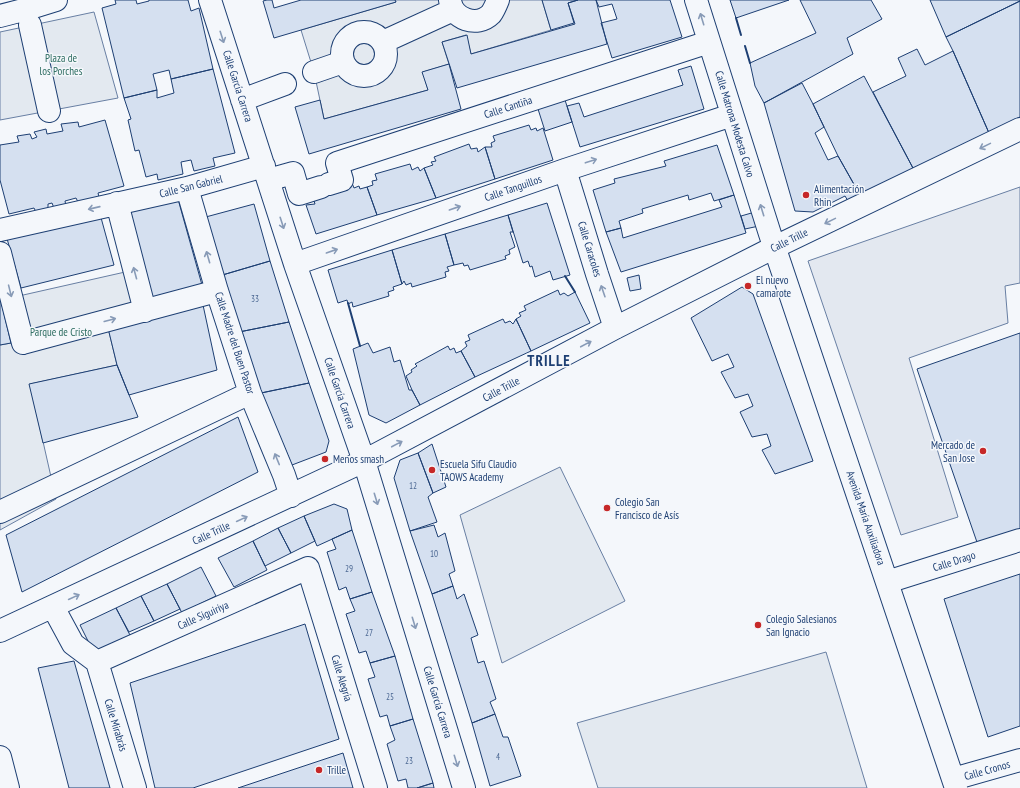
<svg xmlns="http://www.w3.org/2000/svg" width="1020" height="788" viewBox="0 0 1020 788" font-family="'PT Sans Narrow',sans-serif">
<rect width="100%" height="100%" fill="#f4f7fb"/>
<path fill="#e3e9f0" stroke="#687fa3" d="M395 0H542L551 30 471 54 466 35 442 42 449 64 423 72 428 90 324 119 314 72 301 30 396 2Z
M94 12 118 98 0 120V32Z
M134 270 144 314 108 328 117 365 30 384 56 499 0 530V345L11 343 1 300Z
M560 467 625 601 502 663 460 515Z
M826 652 867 788H598L577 723Z"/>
<path fill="#e3e8f0" stroke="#687fa3" d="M1020 187V283L1005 286 1008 323 909 358 958 517 901 535 808 261Z"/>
<path fill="#d5e0f0" stroke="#1d3f73" d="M115 0H136L137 4 149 1V0H188L191 11 199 8 213 69 171 79 169 70 153 74 157 90 124 98 102 8 116 4Z
M267 0H272L274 8 301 0H395L396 2 274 38 263 1Z
M542 0H578L568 3 574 23 551 30Z
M578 0H596L607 44 457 88 442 42 467 35 471 54 575 24 568 3Z
M596 0H670L682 37 612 58 601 23 617 19 612 4 599 7Z
M730 0H789L736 18Z
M800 0H871L882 19 847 38 853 54 764 103 755 86 750 63 816 33Z
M930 0H1020V1L946 37Z
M1020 1V117L989 133 953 51 946 37Z
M917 49 925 65 953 51 989 133 914 170 873 92 906 76 898 58Z
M449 64 461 109 309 154 295 107 320 100 324 119 428 90 422 72Z
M691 66 704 109 580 147 567 106 579 103 584 117 683 85 678 70Z
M213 69 235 153 213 158 215 166 194 171 191 160 181 162 183 174 158 180 157 174 146 177 139 150 135 151 128 120 131 119 124 98 157 90V98L174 93 171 79Z
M864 76 914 170 860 195 838 156 813 104Z
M802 83 813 104 824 127 815 133 828 160 838 156 860 195 848 201 845 196 813 212 795 211 764 103Z
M565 100 572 122 545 131 538 109Z
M105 120 124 186 98 193 99 197 78 202 76 198 65 201 66 206 54 208 52 203 48 204V210L36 212 34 208 9 214 0 180V145L19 142 17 136 30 134 32 139 37 137 34 132 46 129 47 134 63 131 61 124 78 122 79 127Z
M529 125 531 130 536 128 537 131 543 128 553 160 495 179 485 147H492L491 143 495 141 493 136Z
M469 144 471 149 477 148 478 152 485 147 495 179 436 198 424 168 433 165 431 162 436 161 434 157Z
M717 145 734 195 714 201 711 193 689 200 688 195 642 209 643 213 619 221 621 228 606 232 593 190 615 183 614 179 666 166 664 161Z
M410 164 412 170 418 167 420 171 424 168 436 198 377 215 367 187 373 185 372 181 377 180 375 174Z
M352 183 354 188 359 186 360 189 367 187 377 215 316 234 306 205 315 204 314 201 318 199 317 195Z
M176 192 202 285 147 299 120 205Z
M734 195 746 233 621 272 606 232 621 228 623 238 722 207 719 200Z
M547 203 570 275 553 280 550 271 535 277 532 266 530 267 528 261 523 263 508 215Z
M254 204 270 261 219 276 202 218Z
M755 212 759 226 745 229 741 216Z
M100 214 114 265 21 288 6 235Z
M508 215 513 232H510L515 247 509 250 510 254 505 256 506 259 470 270 468 265 464 266 463 263 454 265 445 234Z
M445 234 454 265 447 267 449 271 445 272 446 277 412 287 411 283 406 285 404 281 402 284 392 250Z
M392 250 402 284 393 287 394 290 388 292 389 296 353 307 352 302 348 304 347 300 338 303 328 270Z
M270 261 289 322 239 332 219 276Z
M639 275 641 289 630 291 627 278Z
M742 287 753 294 813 461 775 474 762 450 771 446 767 434 752 437 740 412 753 406 748 394 735 398 721 372 734 367 728 354 712 361 691 318Z
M558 290 560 295 564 293 568 296 575 292 590 323 531 351 516 319 521 316 519 313 526 310 524 306Z
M0 297 11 343 0 345Z
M203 305 217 370 129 395 117 365 108 328Z
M503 319 505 323 510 321 513 324 516 319 531 351 475 377 461 351 467 346 465 342 470 340 468 335Z
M289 322 309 383 261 393 239 332Z
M1020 333V534L979 548 917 369Z
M368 343 373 353 390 347 394 362 400 360 409 390H412L420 405 386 423 369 415 353 349Z
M448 346 450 350 454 348 456 353 461 351 475 377 420 405 412 390 406 376 412 372 411 370 417 366 415 364Z
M117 365 138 417 43 443 29 384Z
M309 383 329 441 326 452 292 465 261 393Z
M238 417 258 472 22 592 6 535Z
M432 444 446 487 433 493 418 453Z
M418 453 433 493 428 497 437 522 410 531 394 478 400 460Z
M334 504 347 509 352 530 317 546 304 516Z
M304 516 315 541 291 553 278 528Z
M434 525 438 537 445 533 455 571 449 574 453 586 432 594 410 531Z
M278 528 291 553 265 566 253 541Z
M352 530 372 592 350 599 346 587 339 590 327 552 336 549 332 539Z
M253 541 267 570 234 587 218 558Z
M201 567 216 596 182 613 167 584Z
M1020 574V726L988 737 944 599Z
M167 584 180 609 154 621 141 596Z
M453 586 457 599 464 594 478 635 471 638 478 663 484 661 496 699 490 702 495 714 472 723 432 594Z
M372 592 395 656 370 663 366 651 359 653 346 614 355 611 350 599Z
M141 596 154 621 129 632 116 608Z
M116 608 132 639 95 655 80 625Z
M305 624 339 739 193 788H155L130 683Z
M395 656 413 719 390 726 387 715 380 717 368 679 375 677 370 663Z
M74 661 110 788H69L38 668Z
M495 714 503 737H508L521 776 490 786 472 723Z
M413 719 433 783 417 788H408L406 779 398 781 387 744 395 740 390 726Z
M343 753 353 788H238Z
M433 783 434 788H417Z"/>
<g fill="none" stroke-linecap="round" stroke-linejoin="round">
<g stroke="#1d3f73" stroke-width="24">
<path id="minor" d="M210 0 295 264 364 461 464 788
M450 0C452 19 477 28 491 14 494 10 496 5 498 0
M696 0 770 234 956 788
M0 16 27 9 56 0
M30 25 49 111
M342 54a22 22 0 1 1 44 0a22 22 0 1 1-44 0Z
M383 42 453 10
M314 72 343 62
M242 100 285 84
M565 170 597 274 615 328
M268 180 293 173 299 194 321 187
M329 184 342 180 337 163 709 42
M187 188 217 291 250 393 284 475 291 496
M117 203 145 311
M0 230 187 188 264 166
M0 253 23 343 217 291
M295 264 565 170 732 115
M0 512 250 393
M887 582 1020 540
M53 607 73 644 97 662
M0 631 364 461 615 328 775 247 1020 129
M97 662 308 568 376 788
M97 662 135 788
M953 779 1020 760"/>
</g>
<g stroke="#1d3f73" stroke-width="24">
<path id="major" d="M0 757 8 788"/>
</g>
<use href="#minor" stroke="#f4f7fb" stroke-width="22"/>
<use href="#major" stroke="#f4f7fb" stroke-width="22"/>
<path stroke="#1d3f73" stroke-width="2" d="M736 18 741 35
M745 46 750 63
M565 276 575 292
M348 303 360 346"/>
</g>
<defs><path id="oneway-shaft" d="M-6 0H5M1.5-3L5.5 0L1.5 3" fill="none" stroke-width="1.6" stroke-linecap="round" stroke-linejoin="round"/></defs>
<g stroke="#889bb7">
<use href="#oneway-shaft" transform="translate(702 19) rotate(-107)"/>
<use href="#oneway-shaft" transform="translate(222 37) rotate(72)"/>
<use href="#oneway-shaft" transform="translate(985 146) rotate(154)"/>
<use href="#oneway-shaft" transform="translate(591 161) rotate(-18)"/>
<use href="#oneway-shaft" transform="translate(94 208) rotate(167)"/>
<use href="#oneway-shaft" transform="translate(455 208) rotate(-19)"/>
<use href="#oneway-shaft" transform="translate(762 210) rotate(-107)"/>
<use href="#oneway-shaft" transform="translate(830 221) rotate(154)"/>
<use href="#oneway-shaft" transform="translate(282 223) rotate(72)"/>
<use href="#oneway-shaft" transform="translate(332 251) rotate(-19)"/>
<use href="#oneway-shaft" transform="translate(208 257) rotate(-106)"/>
<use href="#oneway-shaft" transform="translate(135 273) rotate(-105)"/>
<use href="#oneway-shaft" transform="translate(10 291) rotate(76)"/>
<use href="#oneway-shaft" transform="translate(603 291) rotate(-109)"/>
<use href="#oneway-shaft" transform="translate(110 320) rotate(-15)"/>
<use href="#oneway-shaft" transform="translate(586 344) rotate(-28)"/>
<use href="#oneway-shaft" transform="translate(397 444) rotate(-28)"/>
<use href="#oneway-shaft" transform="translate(277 459) rotate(-112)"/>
<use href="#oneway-shaft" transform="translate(376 499) rotate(73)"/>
<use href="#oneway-shaft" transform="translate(242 519) rotate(-25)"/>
<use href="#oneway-shaft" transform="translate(74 597) rotate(-25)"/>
<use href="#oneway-shaft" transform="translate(414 623) rotate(73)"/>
<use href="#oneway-shaft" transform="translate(456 761) rotate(73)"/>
</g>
<g fill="#c62828" stroke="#f4f7fb" stroke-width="1.5">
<circle cx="806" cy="195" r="4"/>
<circle cx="748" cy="286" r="4"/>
<circle cx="983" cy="451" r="4"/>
<circle cx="325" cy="459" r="4"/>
<circle cx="432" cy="470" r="4"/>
<circle cx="607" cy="508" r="4"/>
<circle cx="758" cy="625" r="4"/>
<circle cx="319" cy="770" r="4"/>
</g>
<g text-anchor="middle" stroke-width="3" stroke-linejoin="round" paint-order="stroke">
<g font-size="9" fill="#4b6792">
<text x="255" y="302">33</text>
<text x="413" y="489">12</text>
<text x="434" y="557">10</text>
<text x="349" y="572">29</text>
<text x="369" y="636">27</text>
<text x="390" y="700">25</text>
<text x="498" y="760">4</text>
<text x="409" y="764">23</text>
</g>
<g font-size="11" fill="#2c6c60" stroke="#f4f7fb">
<text x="61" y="62">Plaza de<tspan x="61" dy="13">los Porches</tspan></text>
<text x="61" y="336">Parque de Cristo</text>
</g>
<g font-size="11" fill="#1d3f73" stroke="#f4f7fb">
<text transform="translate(238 86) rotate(72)" y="4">Calle García Carrera</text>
<text transform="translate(508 107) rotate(-18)" y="4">Calle Cantiña</text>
<text transform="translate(735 124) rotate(73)" y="4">Calle Matrona Modesta Calvo</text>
<text transform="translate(191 186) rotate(-14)" y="4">Calle San Gabriel</text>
<text transform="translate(513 188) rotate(-19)" y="4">Calle Tanguillos</text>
<text transform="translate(789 240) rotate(-26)" y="4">Calle Trille</text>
<text transform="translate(590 249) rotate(73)" y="4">Calle Caracoles</text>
<text transform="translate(235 343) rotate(72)" y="4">Calle Madre del Buen Pastor</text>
<text transform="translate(501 389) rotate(-28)" y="4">Calle Trille</text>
<text transform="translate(340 393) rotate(71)" y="4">Calle García Carrera</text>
<text transform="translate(866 518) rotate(71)" y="4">Avenida María Auxiliadora</text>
<text transform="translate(211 533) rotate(-25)" y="4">Calle Trille</text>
<text transform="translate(954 561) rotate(-18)" y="4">Calle Drago</text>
<text transform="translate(203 615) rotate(-24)" y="4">Calle Siguiriya</text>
<text transform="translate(342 678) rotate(73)" y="4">Calle Alegría</text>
<text transform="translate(438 702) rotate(73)" y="4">Calle García Carrera</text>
<text transform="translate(116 725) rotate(73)" y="4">Calle Mirabrás</text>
<text transform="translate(987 770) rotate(-16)" y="4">Calle Cronos</text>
</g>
<g font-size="11" fill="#1d3f73" stroke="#f4f7fb" text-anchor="start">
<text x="814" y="193">Alimentación<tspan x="814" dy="13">Rhin</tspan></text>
<text x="756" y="284">El nuevo<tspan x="756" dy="13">camarote</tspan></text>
<text x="975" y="449" text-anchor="end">Mercado de<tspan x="975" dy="13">San Jose</tspan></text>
<text x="333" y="463">Menos smash</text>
<text x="440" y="468">Escuela Sifu Claudio<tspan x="440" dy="13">TAOWS Academy</tspan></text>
<text x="615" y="506">Colegio San<tspan x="615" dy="13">Francisco de Asís</tspan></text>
<text x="766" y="623">Colegio Salesianos<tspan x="766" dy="13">San Ignacio</tspan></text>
<text x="327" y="774">Trille</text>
</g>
<g font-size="15" font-weight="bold" letter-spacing="1" fill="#1d3f73" stroke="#f4f7fb">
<text x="549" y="366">TRILLE</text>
</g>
</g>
</svg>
